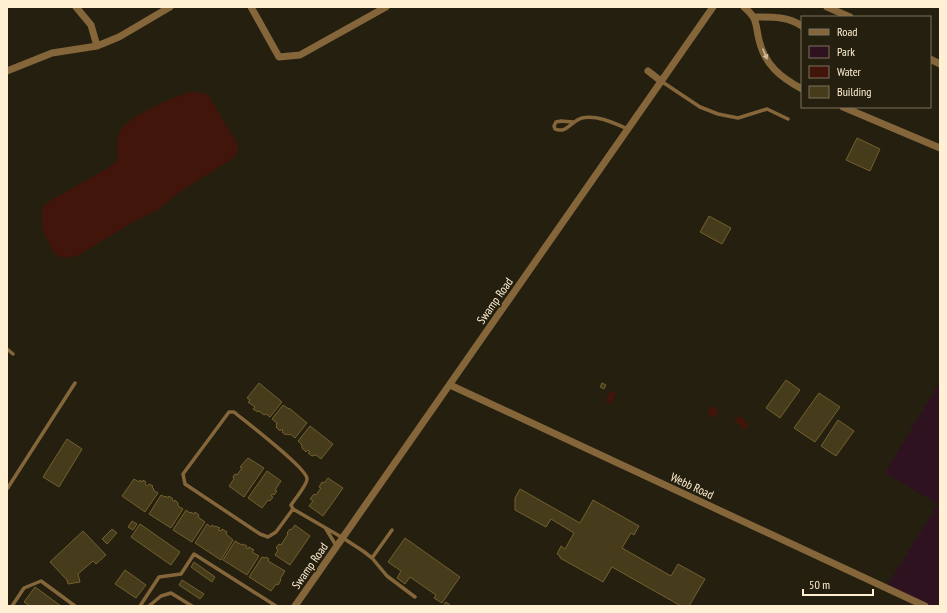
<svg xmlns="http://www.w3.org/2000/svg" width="947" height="613" viewBox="0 0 947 613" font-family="'PT Sans Narrow',sans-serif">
<rect width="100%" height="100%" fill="#251f0f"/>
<path fill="#2f1220" d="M940 381V599L935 606H933L887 586 938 504 885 473Z"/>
<path fill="#42150a" d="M191 92 204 93 209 96 238 145V149L235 157 178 193 159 209 128 225 79 255 68 258 58 256 54 253 44 233 42 222V214L43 207 48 202 113 165 118 159C117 147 115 138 123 127 130 117 178 94 191 92Z
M610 391 616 393 611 404 606 401Z
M708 412a5 5 0 1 1 10 0a5 5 0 1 1-10 0Z
M740 416 748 423V427L746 429 742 428 739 424 734 421 736 419Z"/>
<path fill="#463b1b" stroke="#72612d" d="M857 138 880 149 870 171 846 160Z
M709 216 731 228 722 244 700 232Z
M786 380 800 390 780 418 766 408Z
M259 383 282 402 270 417 266 414 264 415 259 411 258 412 253 409 255 407 248 402 250 400 247 398Z
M602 383 606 385 604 389 600 387Z
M819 393 840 407 815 442 794 428Z
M283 405 289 409V408L307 423 295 438 290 434 289 435 287 434 286 435 282 432 283 431 282 429 280 431 276 427 277 426 276 425 277 423 272 419Z
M838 420 854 431 836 456 821 446Z
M310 426 333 444 321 459 316 455 312 456 308 453 310 452 308 450 306 452 302 448V445L298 441Z
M67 439 82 449 59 487 43 477Z
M248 458 264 468 244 497 229 486 234 479 233 477 235 474 237 475 242 468 240 467Z
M267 471 281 481 275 490 277 491 274 495 272 494 271 496 273 497 270 501 268 500 262 508 248 498Z
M328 478 343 488 323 516 309 506 313 501 310 499 314 494 316 495 321 488 319 487 322 482 324 483Z
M134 479 139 482 140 480 142 482 143 480 146 482 145 484 147 486 149 484 153 486 152 487 154 489 153 490 158 493 145 512 122 496Z
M520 489 580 523 593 500 639 526 634 535 631 533 622 548 671 576 678 564 705 579 689 606H681L612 567 603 582 560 558V556L557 554 561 546 565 549 574 533 551 519 546 527 515 510V498Z
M161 495 165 497 166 496 168 498 169 496 173 499 172 500 174 502 175 500 178 503V506L183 509 171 528 149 514Z
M186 510 190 513 191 512 194 514 195 512 199 515 198 517 205 522 192 542 173 530Z
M132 521 137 524 133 530 128 527Z
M140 524 180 552 171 565 131 537Z
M207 524 211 527 212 525 215 527V526L220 528 218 530 221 531 222 529 227 532 226 534 233 540 221 560 195 543Z
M295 525 310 536 290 565 275 555 278 550 276 548 279 544 281 545 288 534 287 533 290 529 291 530Z
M112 529 117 533 107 544 102 539Z
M83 531 106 555 96 564 93 561 78 574 80 582 68 584 67 580 50 562Z
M405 538 460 577 442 603 434 598 436 595 410 577 405 584 397 578 401 571 388 562Z
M235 541 242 545 243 544 247 546 246 548 248 549 249 547 254 550 252 552 259 556 247 575 223 560Z
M262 557 265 558 266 557 269 559 268 561 285 571 280 579 281 580 278 585 276 584 271 591 249 577Z
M194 562 215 577 212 582 191 567Z
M125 570 146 585 136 598 115 584Z
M182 580 204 594 200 599 179 585Z
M35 587 61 606H30L24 602Z
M446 602 450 605V606H443Z"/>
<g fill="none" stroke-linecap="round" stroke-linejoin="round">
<path stroke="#84663a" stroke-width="3.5" d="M661 81 700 107 718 114 738 118 767 109 788 119
M573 122 561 121 556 122 554 126 555 129C567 134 571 121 582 118 598 115 614 123 628 129
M7 349 13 354
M7 489 75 383
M293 509 276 532 268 537 260 534 185 484 183 474 229 412H234C245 421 308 469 307 479 307 485 295 499 291 505L293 509 343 538 363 551 372 558 387 576 415 597
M326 529 337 547
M372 558 392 530
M12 606 24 588 41 581 75 606
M140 606 159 577 181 574 194 554 276 606
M149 606 161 596 171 593 192 606"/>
<path stroke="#84663a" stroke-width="7" d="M76 7 91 25 97 46
M251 7 279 57 300 55 386 7
M744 7C758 19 755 23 759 40 765 65 780 77 802 89
M827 7 850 17
M754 17C771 17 787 16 802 26
M930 59 940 64
M7 71 52 53 97 46 119 37 170 7
M648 71 661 81
M843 107 940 148
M450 385 925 606
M295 606 713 7"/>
</g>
<defs><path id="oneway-solid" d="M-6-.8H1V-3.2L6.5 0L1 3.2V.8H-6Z"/></defs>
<use fill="#ceb996" href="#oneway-solid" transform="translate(765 54) rotate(67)"/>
<g text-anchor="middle" stroke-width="3.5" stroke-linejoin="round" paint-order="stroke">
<g font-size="12" fill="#fff0d3" stroke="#251f0f">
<text transform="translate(495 301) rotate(-55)" y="4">Swamp Road</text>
<text transform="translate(692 486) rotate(25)" y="4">Webb Road</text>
<text transform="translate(310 566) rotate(-55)" y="4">Swamp Road</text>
</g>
</g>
<rect width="947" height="613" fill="none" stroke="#fff0d3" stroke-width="16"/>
<rect x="801" y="16" width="130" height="92" fill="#251f0f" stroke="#7c735d"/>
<rect x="809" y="29" width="20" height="6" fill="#84663a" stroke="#7c735d"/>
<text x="837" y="36" font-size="12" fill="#fff0d3">Road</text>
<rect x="809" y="46" width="20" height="12" fill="#2f1220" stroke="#7c735d"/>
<text x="837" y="56" font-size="12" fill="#fff0d3">Park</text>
<rect x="809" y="66" width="20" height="12" fill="#42150a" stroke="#7c735d"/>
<text x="837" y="76" font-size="12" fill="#fff0d3">Water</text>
<rect x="809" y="86" width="20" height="12" fill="#463b1b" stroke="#7c735d"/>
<text x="837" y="96" font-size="12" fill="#fff0d3">Building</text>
<path d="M803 589v6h70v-6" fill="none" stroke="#fff0d3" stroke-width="2"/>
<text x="809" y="589" font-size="12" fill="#fff0d3" stroke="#251f0f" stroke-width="3" paint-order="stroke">50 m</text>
</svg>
